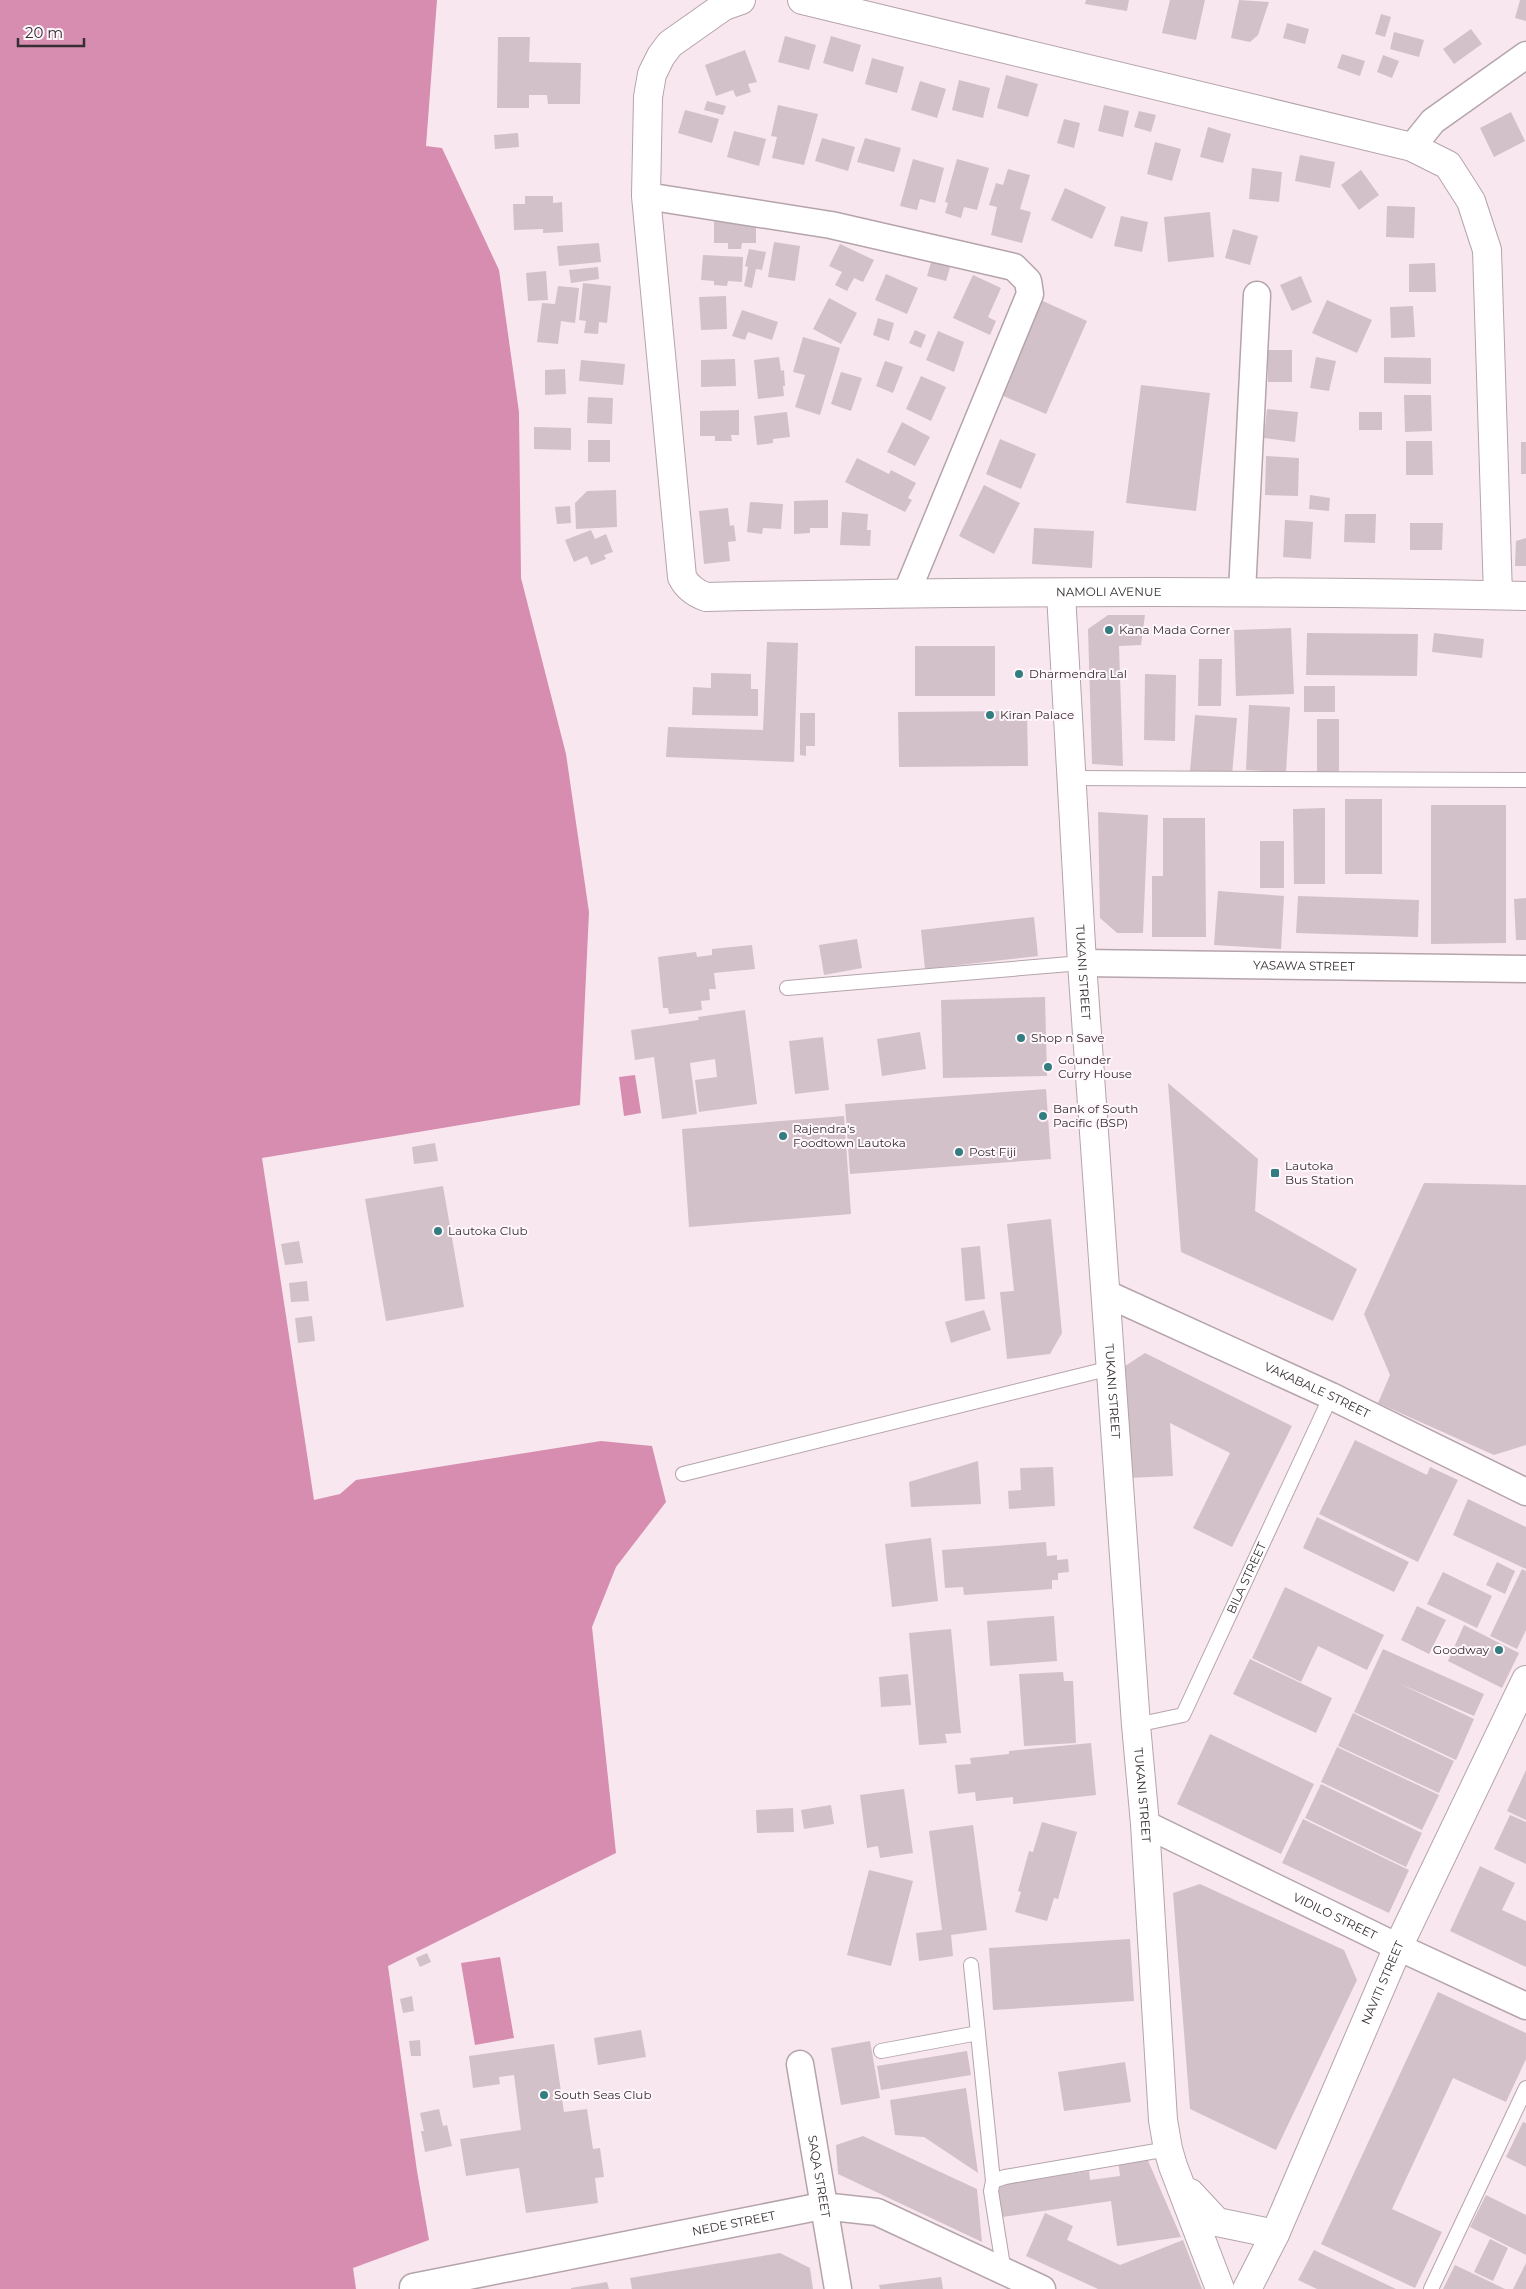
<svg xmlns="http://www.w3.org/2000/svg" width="1526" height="2289" viewBox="0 0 1526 2289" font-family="Montserrat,sans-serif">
<rect width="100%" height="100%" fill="#f9e7ef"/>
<path fill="#d78db0" d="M0 0H437L426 146 442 148 499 270 519 412 521 578 566 754 589 912 580 1105 262 1158 314 1500 340 1494 356 1480 601 1441 652 1446 666 1502 616 1567 592 1627 616 1853 388 1966 417 2171 429 2240 353 2268 356 2289H0Z
M635 1075 641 1113 624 1116 619 1077Z
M500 1957 514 2038 475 2045 461 1963Z"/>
<path fill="#d2c1c8" d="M1086 0H1129L1127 11 1085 4Z
M1170 0H1205L1196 40 1162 33Z
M1239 0 1269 2 1258 35 1250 42 1231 38Z
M1520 0H1526V21L1515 18Z
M1381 14 1391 17 1385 37 1375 34Z
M1287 23 1309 29 1305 44 1283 38Z
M1471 29 1482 44 1454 64 1443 49Z
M1394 32 1424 40 1419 57 1390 49Z
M785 36 816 45 809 70 778 62Z
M831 36 861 45 853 72 823 63Z
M498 37H530L529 62 581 63 580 104H548L547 95H529V108H497Z
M745 50 757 82 748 84 751 92 736 97 733 90 716 96 705 65Z
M1342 54 1365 61 1360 76 1337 68Z
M1383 55 1399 61 1392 78 1377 72Z
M872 58 904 67 897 93 865 84Z
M1006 75 1038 84 1028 117 997 108Z
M959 80 990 88 983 118 952 110Z
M920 81 946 89 937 118 911 110Z
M707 101 726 106 723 115 704 110Z
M778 105 818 114 804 165 772 158 777 137 771 136Z
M1104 105 1129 111 1123 137 1098 131Z
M685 110 719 119 712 143 678 133Z
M1139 111 1156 115 1151 132 1134 127Z
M1511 112 1525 141 1494 157 1480 128Z
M1064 119 1080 123 1074 148 1057 143Z
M1208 127 1231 134 1223 163 1200 157Z
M734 131 766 139 759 166 727 157Z
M518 133 519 147 495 149 494 135Z
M822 138 855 147 848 171 815 161Z
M865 138 901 148 894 172 857 162Z
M1155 142 1181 149 1172 181 1147 174Z
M1300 155 1335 162 1330 188 1295 181Z
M913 159 944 168 935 203 920 199 917 210 900 206Z
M957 159 989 168 977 210 964 207 961 218 945 213 948 203 945 202Z
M1252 168 1282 172 1279 202 1249 199Z
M1008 169 1030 175 1020 209 1031 212 1022 243 991 235 997 207 989 205 996 183 1003 185Z
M1361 170 1379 195 1359 210 1341 185Z
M1065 188 1106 207 1092 239 1051 220Z
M525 196H553V203L562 202 563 232 543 233V229L514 230 513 204H525Z
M1387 206 1415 207 1414 238 1386 237Z
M1210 212 1214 257 1168 262 1164 217Z
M1121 216 1148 222 1142 252 1114 246Z
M714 220H756V243H742L741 249H728V243H714Z
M1233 229 1258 236 1250 265 1225 258Z
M774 242 800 246 795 281 768 277Z
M599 243 601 262 559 266 557 246Z
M840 244 874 260 863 282 854 278 847 291 835 285 842 272 829 266Z
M749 249 766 252 762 270 756 269 752 288 744 286 748 267 745 266Z
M703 255 743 257 742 282 728 281 727 286 714 285V281L701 280Z
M932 259 951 264 946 281 927 276Z
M1435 263 1436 292H1409V264Z
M598 267 599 279 571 283 569 270Z
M546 271 548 300 528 301 526 273Z
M886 274 918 288 907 314 875 300Z
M973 275 1001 288 988 317 996 321 990 335 953 318Z
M1301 276 1312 302 1292 311 1280 285Z
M583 283 611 286 607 323 599 322 598 334 584 333 586 321 579 320Z
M558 286 579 288 575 323 561 321 558 344 537 342 542 303 555 304Z
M726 296 727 329 701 330 699 297Z
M1034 297 1087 321 1046 414 994 392Z
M829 298 857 313 841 344 813 329Z
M1327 300 1372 320 1357 353 1312 333Z
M1413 306 1415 337 1391 338 1390 307Z
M742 310 778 322 772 340 748 332 745 340 732 336Z
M878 318 894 323 889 341 873 335Z
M915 330 926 335 921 348 909 343Z
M938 331 964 342 954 372 926 360Z
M803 337 840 348 820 415 795 407 805 375 793 372Z
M1268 350H1292V382H1268Z
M779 357 781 371 784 370 785 386H783L784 396 758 399 754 360Z
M1316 357 1336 361 1329 391 1310 388Z
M1384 357 1431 358V384L1384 383Z
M735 359 736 386 701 387V360Z
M581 360 625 364 623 385 579 381Z
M885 361 903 367 893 393 876 386Z
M565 369 566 394 545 395V370Z
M841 372 862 378 851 411 831 404Z
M921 376 946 387 931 421 906 409Z
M1141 385 1210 393 1196 511 1126 503Z
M1404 395H1431L1432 431 1405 432Z
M588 397 613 398 612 424 587 423Z
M1267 409 1298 412 1295 442 1264 438Z
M739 410V435H731L732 441H715V436H700V411Z
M787 412 790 437 773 439V443L757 445 754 416Z
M1359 412H1382V430H1359Z
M902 422 930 437 915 466 887 452Z
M534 427 571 428V450L534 449Z
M1000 439 1036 454 1021 489 986 474Z
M588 440H610V462H588Z
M1406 441H1432L1433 475H1406Z
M1521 442H1526V474H1521Z
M1266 456 1299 458 1298 496 1265 495Z
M857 458 889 474 891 470 916 483 908 498 912 500 905 512 845 482Z
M984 485 1020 503 994 554 959 536Z
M616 490 617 527 576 529 575 503 587 491Z
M1310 495 1330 498 1329 511 1309 509Z
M828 500V528H810V533L794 534V501Z
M750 502 783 504 781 529 763 528 762 534 747 532Z
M570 506 571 523 557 524 555 507Z
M728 508 730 526 734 525 736 541 728 542 730 561 704 564 699 511Z
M842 512 868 514 867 530H871L870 546 840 545Z
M1345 514H1376L1375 543 1344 542Z
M1285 520 1313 522 1311 559 1283 557Z
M1410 523H1443L1442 550H1410Z
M1034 528 1094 531 1092 568 1032 564Z
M591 530 595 539 606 534 613 552 604 555 606 559 591 565 587 556 574 562 565 540Z
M1526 538V566H1515L1516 541Z
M1108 615H1145L1141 645 1119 646 1123 766 1092 764 1088 629Z
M1291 628 1294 694 1236 696 1234 630Z
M1307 633 1418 634 1417 676 1306 675Z
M1434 633 1484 639 1482 658 1432 652Z
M767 642 798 643 794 762 666 757 668 727 763 730Z
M915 646H995V696H915Z
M1199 659H1222L1221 706H1198Z
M711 673 751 674V689H758V716L692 715 693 687 711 688Z
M1145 674 1176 675 1175 741 1144 740Z
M1304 686H1335V712H1304Z
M1249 705 1290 707 1286 772 1246 770Z
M1027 711 1028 766 899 767 898 712Z
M800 713H815V746H806V756L800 755Z
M1195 715 1237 718 1232 775 1190 771Z
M1317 719H1339V775H1317Z
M1345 799H1382V874H1345Z
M1431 805H1506V943L1431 944Z
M1325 808V884H1294L1293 809Z
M1098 812 1148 815 1143 933H1117L1100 918Z
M1163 818H1205L1206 937H1152V876H1163Z
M1260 841H1284V888H1260Z
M1218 891 1284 896 1281 949 1214 945Z
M1298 896 1419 900 1418 937 1296 933Z
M1526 898V940H1516L1514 899Z
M1034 917 1038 956 925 969 921 930Z
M857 939 862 968 824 975 819 945Z
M752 945 755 969 714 973 716 989H709L710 1000 701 1001 702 1010 669 1014 668 1008H663L658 957 696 952 697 957 712 955V949Z
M1045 997 1047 1076 943 1078 941 1000Z
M745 1010 757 1104 699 1112 695 1080 717 1077 715 1059 690 1063 697 1114 662 1119 654 1057 635 1060 631 1030 699 1020 698 1017Z
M920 1032 926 1069 882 1076 877 1039Z
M823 1037 829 1090 795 1094 789 1041Z
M1168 1083 1258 1159 1255 1211 1357 1269 1333 1321 1181 1252Z
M1046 1089 1051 1159 850 1174 845 1104Z
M844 1116 851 1214 689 1227 682 1129Z
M435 1143 438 1161 414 1164 412 1147Z
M1424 1183 1526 1185V1445L1494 1455 1378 1403 1390 1375 1364 1314Z
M443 1186 464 1307 386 1321 365 1199Z
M1051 1219 1062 1333 1050 1354 1007 1359 1000 1292 1014 1291 1007 1224Z
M299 1241 303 1263 285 1265 281 1244Z
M980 1246 985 1299 965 1301 961 1248Z
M307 1281 309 1301 291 1302 289 1283Z
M984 1310 991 1330 951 1343 945 1322Z
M312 1316 315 1341 298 1343 295 1318Z
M1145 1353 1292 1426 1232 1547 1193 1528 1230 1453 1170 1423 1173 1476 1128 1478 1122 1368Z
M1355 1440 1427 1475 1430 1467 1458 1480 1418 1562 1319 1514Z
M978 1461 981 1504 911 1507 909 1482Z
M1053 1467 1055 1506 1009 1509 1008 1491 1021 1490 1020 1468Z
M1468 1499 1526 1527V1569L1453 1535Z
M1317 1517 1409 1562 1394 1592 1303 1548Z
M931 1538 938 1601 892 1607 885 1544Z
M1046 1542 1047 1556 1057 1555V1560L1068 1559 1069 1572 1058 1573V1580H1052V1589L964 1595 963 1587 945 1588 942 1550Z
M1497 1562 1515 1571 1505 1594 1486 1585Z
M1522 1569 1526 1571V1630L1517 1649 1490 1636Z
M1443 1572 1492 1596 1477 1628 1427 1604Z
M1285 1587 1384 1635 1367 1670 1318 1646 1301 1682 1252 1658Z
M1417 1606 1446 1620 1429 1654 1401 1640Z
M1054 1616 1057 1661 990 1666 987 1621Z
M1464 1625 1519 1653 1502 1688 1448 1661Z
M951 1629 961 1733 945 1734 947 1743 919 1745 909 1633Z
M1383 1649 1484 1694 1474 1716 1398 1683 1474 1719 1456 1760 1354 1712Z
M1250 1659 1332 1698 1316 1733 1233 1694Z
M1063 1672 1064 1681H1073L1076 1743 1024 1746 1019 1674Z
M908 1674 911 1705 881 1707 879 1677Z
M1353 1713 1454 1761 1439 1793 1338 1746Z
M1210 1734 1314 1784 1281 1854 1177 1804Z
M1091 1743 1096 1795 1013 1804V1797L976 1801 975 1792 958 1794 955 1765 971 1764 970 1758 1009 1754V1751Z
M1337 1747 1439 1795 1422 1830 1321 1782Z
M1526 1770V1820L1507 1811Z
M1321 1784 1422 1833 1406 1867 1305 1818Z
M904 1789 913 1853 880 1858 878 1846 867 1848 860 1795Z
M831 1805 834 1824 804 1829 801 1810Z
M793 1808 794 1832 757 1833 756 1810Z
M1510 1815 1526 1822V1864L1494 1849Z
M1303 1819 1409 1870 1389 1913 1282 1863Z
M1042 1822 1077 1832 1058 1899 1054 1898 1047 1921 1015 1912 1021 1892 1018 1891 1029 1851 1033 1852Z
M973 1825 987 1930 951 1935 953 1956 919 1961 916 1933 942 1930 929 1831Z
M1480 1866 1515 1883 1502 1910 1526 1921V1967L1450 1931Z
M869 1870 913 1881 891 1966 847 1955Z
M1200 1884 1344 1950 1357 1980 1276 2150 1190 2109 1173 1893Z
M1130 1939 1134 2001 993 2010 989 1948Z
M427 1953 431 1962 420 1967 416 1958Z
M1438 1992 1526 2033V2059L1506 2102 1453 2078 1392 2209 1442 2232 1415 2288 1321 2244Z
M412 1996 414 2011 403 2013 400 1999Z
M641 2030 646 2057 598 2065 594 2038Z
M420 2040 421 2056H411L409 2041Z
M870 2041 880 2098 841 2105 831 2048Z
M554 2044 564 2112 587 2109 593 2149 600 2148 604 2177 595 2178 598 2203 526 2213 519 2168 466 2176 460 2139 521 2130 514 2075 499 2077 500 2084 473 2088 469 2056Z
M967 2051 971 2075 881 2090 877 2066Z
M1125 2062 1131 2102 1064 2111 1058 2072Z
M966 2088 978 2173 924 2137 895 2135 890 2100Z
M439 2109 443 2126 447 2125 452 2146 425 2152 421 2131H424L420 2113Z
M1523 2122 1526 2123V2167L1506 2157Z
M863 2136 977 2189 982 2242 838 2174 836 2145Z
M1146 2156 1181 2237 1117 2246 1111 2201 1002 2217 997 2185 1089 2171 1090 2180 1120 2176 1118 2160Z
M1486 2195 1526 2215V2255L1470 2227Z
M1045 2213 1073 2226 1067 2240 1120 2265 1183 2240 1202 2289H1098L1026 2256Z
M1490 2239 1508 2248 1493 2281 1474 2272Z
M1314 2250 1396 2289H1317L1298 2280Z
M780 2253 810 2268 813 2289H632L630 2278Z
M1526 2263V2289H1513Z
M1455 2265 1505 2289H1443Z
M941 2277 943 2289H880L879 2285Z
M607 2282 609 2289H571V2288Z"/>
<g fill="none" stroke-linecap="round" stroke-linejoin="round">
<g stroke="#b5a4ab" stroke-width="16">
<g id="service">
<path d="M1070 778 1526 780"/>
<path d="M787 988 1082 963"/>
<path d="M683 1474 1111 1368"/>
<path id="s1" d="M1136 1725 1183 1715 1331 1396"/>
<path d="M971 1965 993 2181 991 2191 1004 2272"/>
<path d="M881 2051 978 2033"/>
<path d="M993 2181 1005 2177 1168 2149"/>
<path d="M1431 2289 1526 2088"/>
</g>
</g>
<g stroke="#b5a4ab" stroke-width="29">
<g id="minor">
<path d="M1412 147 1433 121 1526 55"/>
<path d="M646 196 831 225 1014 267 1028 281 1030 294 907 592"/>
<path d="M1242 592 1257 295"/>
<path id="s2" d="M1082 963 1526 969"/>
<path id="s3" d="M1107 1294 1331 1396 1526 1492"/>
<path id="s4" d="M1145 1824 1398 1947 1526 2006"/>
<path id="s5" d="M800 2064 838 2289"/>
<path id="s6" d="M413 2289V2287L822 2206 877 2212 1042 2289"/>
</g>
</g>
<g stroke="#b5a4ab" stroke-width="30">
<g id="tertiary">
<path id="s7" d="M741 0 724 6 670 44 661 56 652 74 648 97 646 196 682 577C687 587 695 593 706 597 979 591 1253 590 1526 596"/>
<path d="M802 0 1412 147 1448 165 1471 201 1487 250 1498 595"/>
<path id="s8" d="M1061 594 1082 963 1136 1725 1145 1824 1163 2120 1168 2149 1173 2166 1220 2289"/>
<path d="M1190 2193 1217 2222 1275 2234"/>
</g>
</g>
<g stroke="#b5a4ab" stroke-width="30">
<g id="primary">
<path id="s9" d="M1247 2289 1275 2234 1398 1947 1526 1680"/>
</g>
</g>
<use href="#service" stroke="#fff" stroke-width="14"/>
<use href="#minor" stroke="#fff" stroke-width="26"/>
<use href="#tertiary" stroke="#fff" stroke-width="28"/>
<use href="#primary" stroke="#fff" stroke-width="28"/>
</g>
<g fill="#337c80" stroke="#fff7fb" stroke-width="2">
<circle cx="1109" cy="630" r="5"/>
<circle cx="1019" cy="674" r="5"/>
<circle cx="990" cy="715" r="5"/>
<circle cx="1021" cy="1038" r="5"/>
<circle cx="1048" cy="1067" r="5"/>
<circle cx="1043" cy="1116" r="5"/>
<circle cx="783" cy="1136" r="5"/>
<circle cx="959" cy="1152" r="5"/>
<rect x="1270" y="1168" width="10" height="10" rx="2.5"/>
<circle cx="438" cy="1231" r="5"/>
<circle cx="1499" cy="1650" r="5"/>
<circle cx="544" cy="2095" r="5"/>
</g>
<g text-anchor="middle" stroke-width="4" stroke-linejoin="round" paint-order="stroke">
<g font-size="12" fill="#362f32" stroke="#fff7fb">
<text dy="4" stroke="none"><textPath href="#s7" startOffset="1059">NAMOLI AVENUE</textPath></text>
<text dy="4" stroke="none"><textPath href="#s2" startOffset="222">YASAWA STREET</textPath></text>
<text dy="4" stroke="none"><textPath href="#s8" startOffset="379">TUKANI STREET</textPath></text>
<text dy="4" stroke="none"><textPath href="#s8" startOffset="799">TUKANI STREET</textPath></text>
<text dy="4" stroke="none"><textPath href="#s3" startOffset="231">VAKABALE STREET</textPath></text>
<text dy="4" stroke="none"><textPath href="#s1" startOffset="199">BILA STREET</textPath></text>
<text dy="4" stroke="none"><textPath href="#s8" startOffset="1204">TUKANI STREET</textPath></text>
<text dy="4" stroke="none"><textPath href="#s4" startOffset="211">VIDILO STREET</textPath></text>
<text dy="4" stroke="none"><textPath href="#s9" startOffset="335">NAVITI STREET</textPath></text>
<text dy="4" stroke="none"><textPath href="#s5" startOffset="114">SAQA STREET</textPath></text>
<text dy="4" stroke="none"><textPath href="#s6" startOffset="329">NEDE STREET</textPath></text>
</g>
<g font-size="12" fill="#362f32" stroke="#fff7fb" text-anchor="start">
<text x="1119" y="634">Kana Mada Corner</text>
<text x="1029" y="678">Dharmendra Lal</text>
<text x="1000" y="719">Kiran Palace</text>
<text x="1031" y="1042">Shop n Save</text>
<text x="1058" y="1064">Gounder<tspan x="1058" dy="14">Curry House</tspan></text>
<text x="1053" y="1113">Bank of South<tspan x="1053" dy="14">Pacific (BSP)</tspan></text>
<text x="793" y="1133">Rajendra's<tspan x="793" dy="14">Foodtown Lautoka</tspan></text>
<text x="969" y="1156">Post Fiji</text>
<text x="1285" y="1170">Lautoka<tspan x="1285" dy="14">Bus Station</tspan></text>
<text x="448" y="1235">Lautoka Club</text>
<text x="1489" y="1654" text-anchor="end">Goodway</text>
<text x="554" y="2099">South Seas Club</text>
</g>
</g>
<path d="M18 38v8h66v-8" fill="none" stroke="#362f32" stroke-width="2.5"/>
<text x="25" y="38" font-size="15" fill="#362f32" stroke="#fff7fb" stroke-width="4" paint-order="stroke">20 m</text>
</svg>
